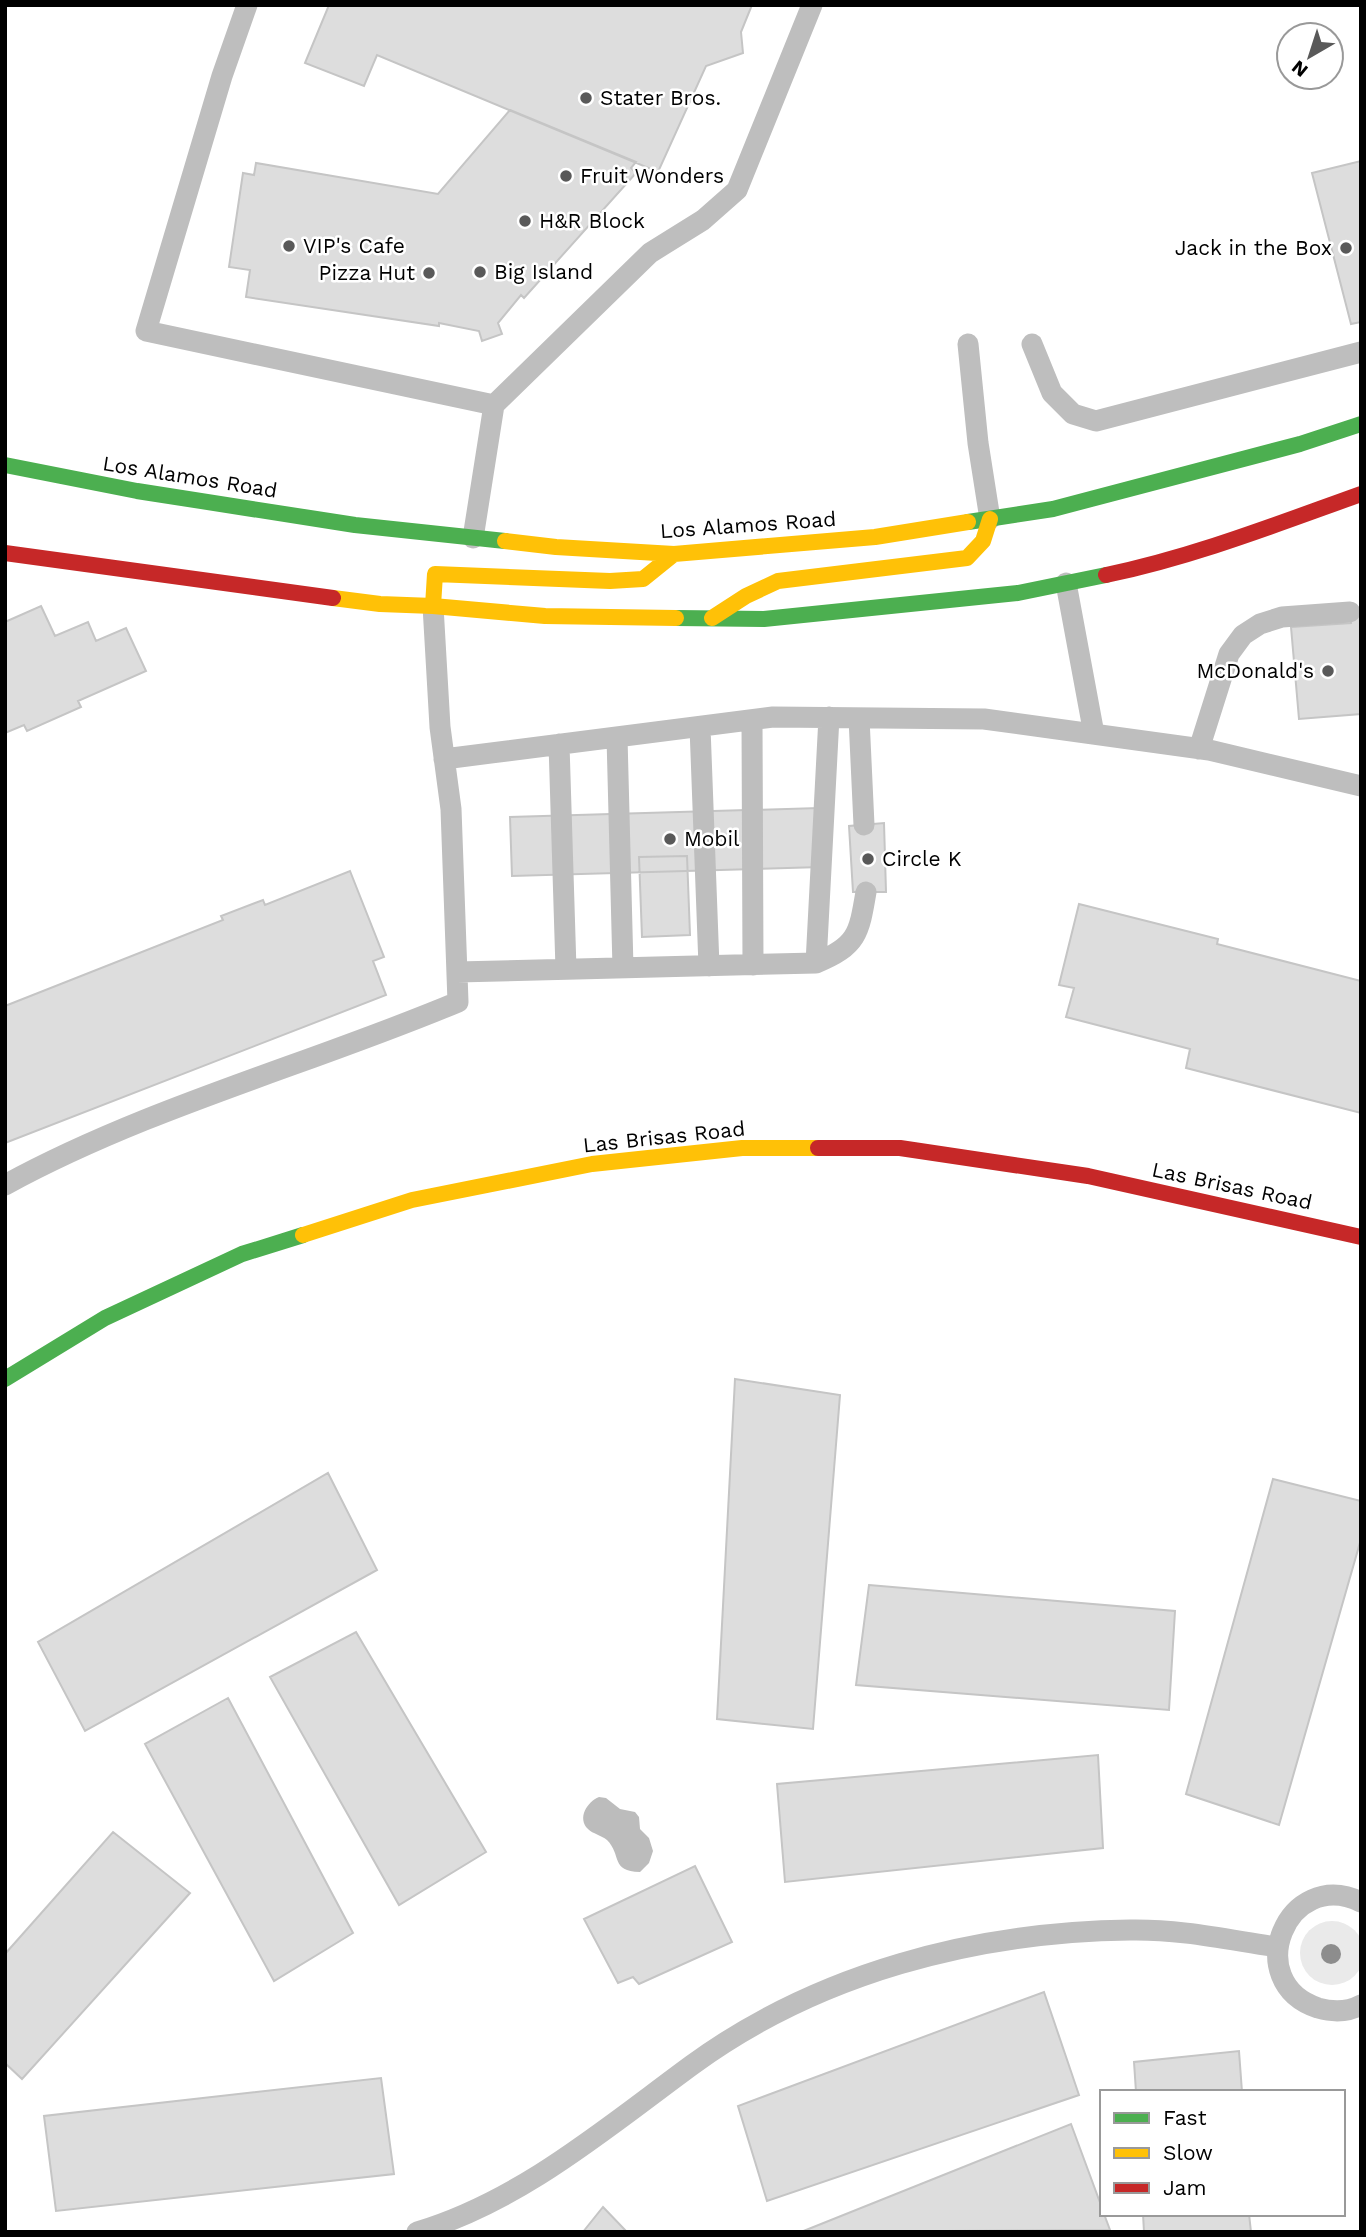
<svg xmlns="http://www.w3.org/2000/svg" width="1366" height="2237" viewBox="0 0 1366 2237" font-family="'Work Sans',sans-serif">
<rect width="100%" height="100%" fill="#fff"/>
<path fill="#eaeaea" d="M1300 1953a32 32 0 1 1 64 0a32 32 0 1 1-64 0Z"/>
<path fill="#bcbcbc" d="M599 1797 606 1798 620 1809 635 1812 639 1817 640 1829 649 1838 653 1851 649 1863 640 1872C610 1871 622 1855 607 1840 601 1835 593 1834 588 1829 577 1818 587 1802 599 1797Z"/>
<path fill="#ddd" stroke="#c5c5c5" stroke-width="2" d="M329 5H752L741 32 743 53 706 66 658 172 377 55 364 86 305 63Z
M510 110 636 162 631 168 636 173 524 298 521 295 498 323 502 334 482 341 479 331 439 323V326L246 297 250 270 229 267 243 173 254 175 256 163 438 194Z
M1361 161V322L1351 324 1312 173Z
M41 606 55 636 88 622 96 641 126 628 146 671 78 701 81 707 27 731 24 725 5 733V622Z
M1361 611V714L1299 719 1291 627 1351 623 1350 612Z
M819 808 821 867 512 876 510 817Z
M884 823 886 892H853L849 826Z
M687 856 690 935 642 937 639 857Z
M350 871 384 957 373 961 386 995 5 1143V1006L223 920 221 916 263 900 265 905Z
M1079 904 1218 939 1217 944 1361 981V1113L1186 1068 1190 1049 1066 1017 1074 988 1059 985Z
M735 1379 840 1395 813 1729 717 1719Z
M328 1473 377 1570 85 1731 38 1642Z
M1273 1479 1361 1501V1539L1279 1825 1186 1794Z
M869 1585 1175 1611 1169 1710 856 1685Z
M356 1632 486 1852 399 1905 270 1677Z
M228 1698 353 1933 274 1981 145 1744Z
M1098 1755 1103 1848 785 1882 777 1784Z
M113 1832 190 1893 22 2079 5 2063V1954Z
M695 1866 732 1942 639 1984 633 1977 618 1983 584 1919Z
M1044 1992 1079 2095 767 2201 738 2106Z
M1239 2051 1242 2092H1136L1134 2062Z
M381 2078 394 2174 56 2211 44 2116Z
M1071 2124 1102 2208V2214H1104L1110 2230 801 2232Z
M603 2207 627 2232H583Z
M1143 2214H1249L1251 2232H1144Z"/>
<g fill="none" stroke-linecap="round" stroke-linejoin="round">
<path stroke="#bebebe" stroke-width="21" d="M247 5 222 76 146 331 494 405 650 253 703 220 737 190 812 5
M968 344 978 443 990 519
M1032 344 1052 393 1073 414 1096 421 1361 352
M473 538 494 405
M1066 583 1094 734
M859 718 864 825
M752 720 753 965
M700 727 709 966
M617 737 623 968
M559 744 566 969
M1199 749 1229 654 1243 635 1260 624 1282 617 1350 612
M444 759 773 717 984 719 1209 750 1361 786
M816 963C857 946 859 934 866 892
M457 972 816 963 829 717
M5 1185C148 1107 308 1065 458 1002L451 809 440 727 433 606
M1361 1902C1287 1866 1240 1982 1318 2008 1332 2012 1348 2012 1361 2005
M417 2232C521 2201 606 2128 692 2065 818 1973 975 1932 1130 1930 1180 1929 1229 1940 1277 1947"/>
<path stroke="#4caf50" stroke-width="16" d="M5 465 137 491 355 525 505 541
M968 522 1053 509 1300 444 1361 424
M676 618 764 619 1018 593 1106 575
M5 1379 105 1318 242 1254 303 1235"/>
<path stroke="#ffc107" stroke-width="16" d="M505 541 556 547 674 554 875 537 968 522
M333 598 380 604 433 606 545 616 676 618
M433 606 435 574 610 581 643 579 674 554
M712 618 746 596 778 581 967 558 983 541 990 519
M303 1235 412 1200 592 1164 742 1148H818"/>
<path stroke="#c62828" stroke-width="16" d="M5 553 333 598
M1106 575C1193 557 1277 524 1361 494
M818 1148H900L1088 1176 1361 1237"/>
</g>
<circle fill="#8d8d8d" cx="1331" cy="1954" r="10"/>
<g fill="#595959" stroke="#fff" stroke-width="2.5">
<circle cx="586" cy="98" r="7"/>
<circle cx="566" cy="176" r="7"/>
<circle cx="525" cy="221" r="7"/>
<circle cx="289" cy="246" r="7"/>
<circle cx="1346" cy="248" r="7"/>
<circle cx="480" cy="272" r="7"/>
<circle cx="429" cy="273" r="7"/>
<circle cx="1328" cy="671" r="7"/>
<circle cx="670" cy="839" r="7"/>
<circle cx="868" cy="859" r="7"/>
</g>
<g text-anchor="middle" stroke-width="5" stroke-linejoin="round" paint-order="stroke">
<g font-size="21" fill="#000" stroke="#fff" text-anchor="start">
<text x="600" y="105">Stater Bros.</text>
<text x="580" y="183">Fruit Wonders</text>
<text x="539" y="228">H&amp;R Block</text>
<text x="303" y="253">VIP's Cafe</text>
<text x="1332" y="255" text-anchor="end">Jack in the Box</text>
<text x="494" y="279">Big Island</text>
<text x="415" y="280" text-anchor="end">Pizza Hut</text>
<text x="1314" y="678" text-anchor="end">McDonald's</text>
<text x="684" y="846">Mobil</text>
<text x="882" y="866">Circle K</text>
</g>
<g font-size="21" fill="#000" stroke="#fff">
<text transform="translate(190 477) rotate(9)" y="7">Los Alamos Road</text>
<text transform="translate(748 525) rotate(-4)" y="7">Los Alamos Road</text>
<text transform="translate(664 1137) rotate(-6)" y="7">Las Brisas Road</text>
<text transform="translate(1232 1186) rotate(12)" y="7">Las Brisas Road</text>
</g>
</g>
<rect width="1366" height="2237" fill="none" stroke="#000000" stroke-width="14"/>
<rect x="1100" y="2090" width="245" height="126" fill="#ffffff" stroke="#999999" stroke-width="2"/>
<rect x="1114" y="2113" width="35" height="10" fill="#4caf50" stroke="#999999" stroke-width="2"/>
<text x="1163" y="2125" font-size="21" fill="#000000">Fast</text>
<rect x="1114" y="2148" width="35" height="10" fill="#ffc107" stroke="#999999" stroke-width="2"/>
<text x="1163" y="2160" font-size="21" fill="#000000">Slow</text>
<rect x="1114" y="2183" width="35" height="10" fill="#c62828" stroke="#999999" stroke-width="2"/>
<text x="1163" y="2195" font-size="21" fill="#000000">Jam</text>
<g transform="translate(1310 56) rotate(219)"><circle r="33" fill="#ffffff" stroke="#999999" stroke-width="2"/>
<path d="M0-5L12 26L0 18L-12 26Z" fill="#595959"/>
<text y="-10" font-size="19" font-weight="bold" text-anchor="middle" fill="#000000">N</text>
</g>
</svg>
